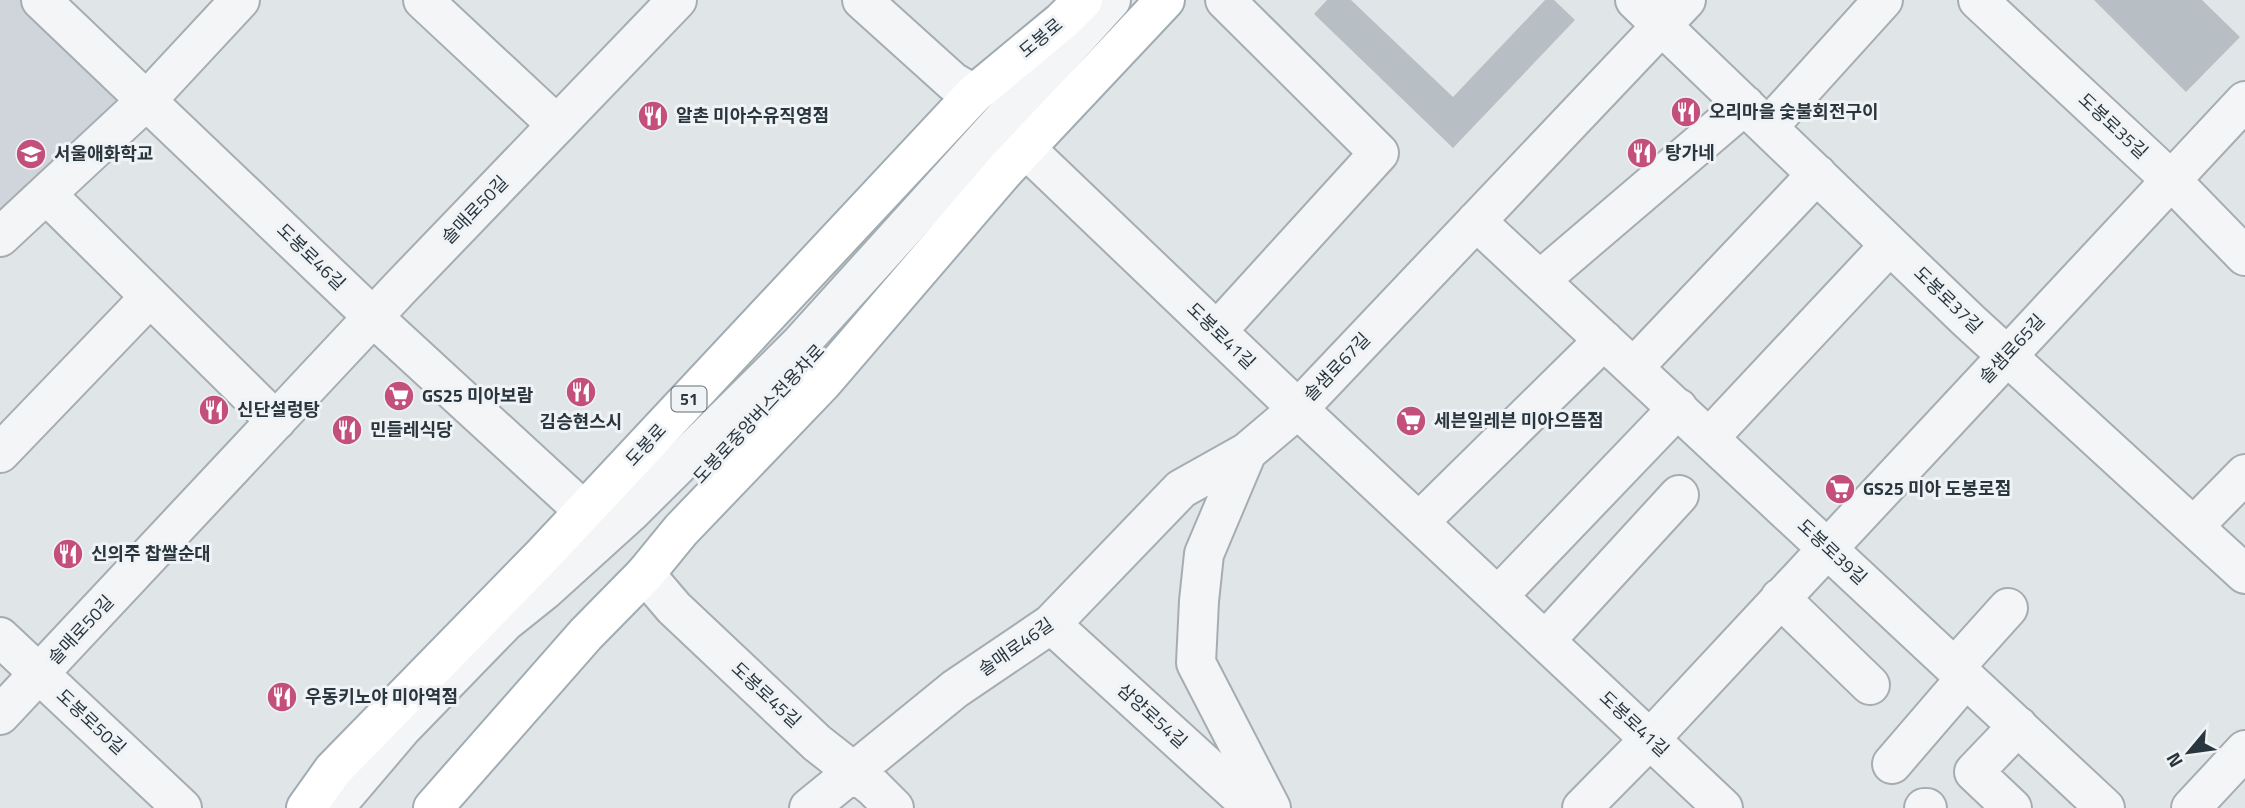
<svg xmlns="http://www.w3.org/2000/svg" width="2245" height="808" viewBox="0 0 2245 808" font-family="'Titillium Web','Noto Sans KR',sans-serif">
<rect width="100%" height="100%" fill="#e0e5e8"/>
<path fill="#cfd5da" d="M0 0H21L123 96 0 213Z"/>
<path fill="#b8bfc4" d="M1327 0H1351L1453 97 1545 0H1554L1575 20 1453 148 1314 14Z
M2094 0H2202L2240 37 2186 92Z"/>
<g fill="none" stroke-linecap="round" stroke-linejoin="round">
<g stroke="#a6adb2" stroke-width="42">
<path id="minor" d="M41 0 373 317 584 511
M423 0 557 125
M862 0 953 82 974 94
M1635 0 1969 321 2245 574
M1978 0 2171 180 2245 256
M1768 127 1883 0
M1025 148 1298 409 1723 808
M46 194 276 421
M1476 221 2105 808
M0 237 147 100 240 0
M1540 280 1745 105
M1217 331 1379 153 1225 0
M1634 367 1817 174
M1709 438 1890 245
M0 453 150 297
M1419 522 1604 340
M2194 526 2245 474
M645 574 674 608 817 743 873 787 894 808
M1498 596 1678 408
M1780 598 1870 685
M1051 624 1253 808
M0 637 182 808
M1545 641 1679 495
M1955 667 2008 608
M0 715 400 288 677 0
M1892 764 1966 678
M334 808 403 727 505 622 545 590 630 513 800 344 1111 0
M809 808 955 689 1051 624 1181 489 1247 452
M1271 808 1196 663 1199 601 1204 554 1247 452 1298 409 1686 0
M1582 808 1650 739 2245 101
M1924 808H1927
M2012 808 1974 772 2018 726
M2191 808 2245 750"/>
</g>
<g stroke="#a1acb2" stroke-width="42">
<path id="major" d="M306 808 333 770 542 556 974 94 1062 21 1083 0
M433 808 586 634 645 574 681 530 822 383 1005 170 1165 0"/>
</g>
<use href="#minor" stroke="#f3f5f6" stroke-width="38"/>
<use href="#major" stroke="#fff" stroke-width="38"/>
</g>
<defs>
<g id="restaurant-disc" transform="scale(1.575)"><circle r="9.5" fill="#c2507b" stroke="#f0f3f6"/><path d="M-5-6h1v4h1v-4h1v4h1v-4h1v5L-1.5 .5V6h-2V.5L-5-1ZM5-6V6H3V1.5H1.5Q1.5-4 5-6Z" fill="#fff"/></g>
<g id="school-disc" transform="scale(1.575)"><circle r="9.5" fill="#c2507b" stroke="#f0f3f6"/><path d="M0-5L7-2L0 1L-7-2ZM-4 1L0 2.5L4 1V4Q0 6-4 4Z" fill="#fff"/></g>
<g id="supermarket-disc" transform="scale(1.575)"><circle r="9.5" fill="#c2507b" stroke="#f0f3f6"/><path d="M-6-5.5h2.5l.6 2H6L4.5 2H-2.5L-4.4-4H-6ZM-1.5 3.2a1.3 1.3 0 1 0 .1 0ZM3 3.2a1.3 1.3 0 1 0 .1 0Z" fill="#fff"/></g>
</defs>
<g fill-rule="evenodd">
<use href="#restaurant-disc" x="1686" y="112"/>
<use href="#restaurant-disc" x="653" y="116"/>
<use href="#restaurant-disc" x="1642" y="153"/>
<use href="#school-disc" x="31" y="154"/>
<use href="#restaurant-disc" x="581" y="392"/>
<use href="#supermarket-disc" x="399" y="396"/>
<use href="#restaurant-disc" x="214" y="410"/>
<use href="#supermarket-disc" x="1411" y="421"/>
<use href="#restaurant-disc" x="347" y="430"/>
<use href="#supermarket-disc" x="1840" y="489"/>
<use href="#restaurant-disc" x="68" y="554"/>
<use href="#restaurant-disc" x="282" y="697"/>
</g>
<g text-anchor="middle" stroke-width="6" stroke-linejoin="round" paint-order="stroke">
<rect fill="#f0f3f6" stroke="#656f75" stroke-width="2" x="671.5" y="386.5" width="35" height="25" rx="5"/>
<g font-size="16" font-weight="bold" fill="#2a363e">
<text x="689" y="405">51</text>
</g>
<g font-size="18" fill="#2a363e" stroke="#f0f3f6">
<text transform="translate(1041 38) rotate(-40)" y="6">도봉로</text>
<text transform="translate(2113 126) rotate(43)" y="6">도봉로35길</text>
<text transform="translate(475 210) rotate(-46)" y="6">솔매로50길</text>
<text transform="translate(311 257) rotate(44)" y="6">도봉로46길</text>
<text transform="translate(1948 300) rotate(44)" y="6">도봉로37길</text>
<text transform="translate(1221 336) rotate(44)" y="6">도봉로41길</text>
<text transform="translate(2012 349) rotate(-47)" y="6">솔샘로65길</text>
<text transform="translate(1337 367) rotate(-46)" y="6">솔샘로67길</text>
<text transform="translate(759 414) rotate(-47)" y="6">도봉로중앙버스전용차로</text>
<text transform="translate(646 445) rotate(-47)" y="6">도봉로</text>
<text transform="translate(1832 552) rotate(43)" y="6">도봉로39길</text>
<text transform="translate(81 630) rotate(-47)" y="6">솔매로50길</text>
<text transform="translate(1016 647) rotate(-35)" y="6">솔매로46길</text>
<text transform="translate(766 695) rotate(43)" y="6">도봉로45길</text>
<text transform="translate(1152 716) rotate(42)" y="6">삼양로54길</text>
<text transform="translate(91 722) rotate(43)" y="6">도봉로50길</text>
<text transform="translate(1634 724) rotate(43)" y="6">도봉로41길</text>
</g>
<g font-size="18" font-weight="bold" fill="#2a363e" stroke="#f0f3f6" text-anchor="start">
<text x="1709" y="118">오리마을 숯불회전구이</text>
<text x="676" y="122">알촌 미아수유직영점</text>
<text x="1665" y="159">탕가네</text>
<text x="54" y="160">서울애화학교</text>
<text x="422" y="402">GS25 미아보람</text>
<text x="237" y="416">신단설렁탕</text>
<text x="1434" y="427">세븐일레븐 미아으뜸점</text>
<text x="581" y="428" text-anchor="middle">김승현스시</text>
<text x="370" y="436">민들레식당</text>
<text x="1863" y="495">GS25 미아 도봉로점</text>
<text x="91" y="560">신의주 찹쌀순대</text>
<text x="305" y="703">우동키노야 미아역점</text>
</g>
</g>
<g transform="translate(2189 752) rotate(241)" stroke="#f0f3f6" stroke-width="5" paint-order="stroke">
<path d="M0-5L12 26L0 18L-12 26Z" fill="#2a363e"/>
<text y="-10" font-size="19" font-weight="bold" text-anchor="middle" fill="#2a363e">N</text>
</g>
</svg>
